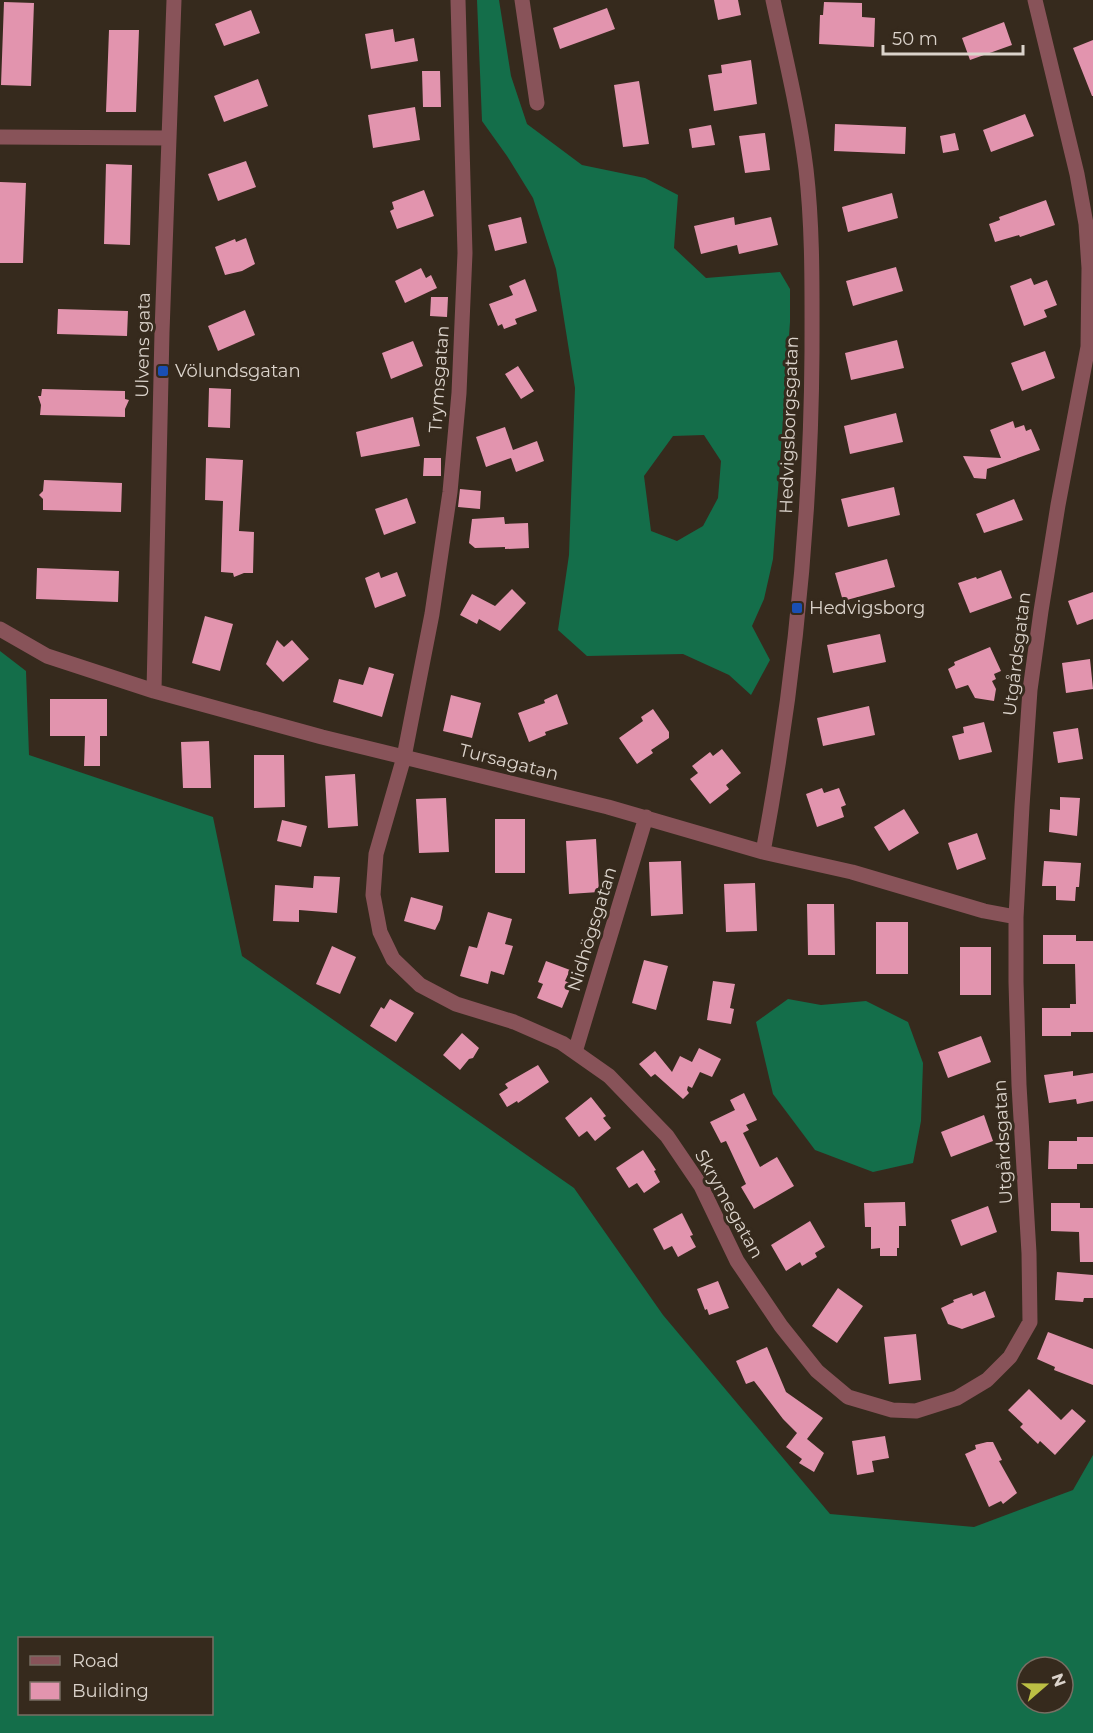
<svg xmlns="http://www.w3.org/2000/svg" width="1093" height="1733" viewBox="0 0 1093 1733" font-family="Montserrat,sans-serif">
<rect width="100%" height="100%" fill="#362a1d"/>
<path fill="#146e4a" fill-rule="evenodd" d="M477 0H499L511 76 527 124 582 165 645 178 678 195 674 248 706 278 780 272 790 289V322L773 559 764 599 752 626 770 660 751 695 729 675 683 654 587 656 558 630 569 555 575 388 556 269 533 198 507 156 482 121ZM704 435 721 461 718 498 703 526 677 541 651 531 644 476 673 436Z
M0 651 26 671 29 755 213 817 242 956 574 1188 663 1315 830 1514 974 1527 1073 1490 1093 1455V1733H0ZM212 1638V1714H20V1638ZM1027 1667H1063V1703H1027Z
M788 999 821 1005 866 1001 908 1022 923 1063 921 1121 913 1163 873 1172 815 1150 773 1094 756 1022Z"/>
<path fill="#e294ae" d="M714 0H738L741 15 718 20Z
M4 2 34 3 31 86 1 85Z
M824 2 862 3V17L875 18 874 47 819 44 820 15H823Z
M607 8 615 29 560 49 553 28Z
M251 10 260 33 224 46 215 24Z
M1004 22 1012 45 970 60 962 38Z
M393 29 395 42 414 38 418 61 371 69 365 34Z
M109 30H139L136 112H106Z
M1093 40V96H1092L1073 48Z
M751 60 757 104 714 111 708 75 722 73 721 65Z
M422 71H440L441 107H423Z
M258 79 268 106 224 122 214 96Z
M639 81 649 144 623 147 614 85Z
M415 107 420 140 373 148 368 115Z
M1025 114 1034 136 991 152 983 130Z
M835 124 906 127 905 154 834 151Z
M711 125 715 145 692 148 689 129Z
M765 133 770 170 745 173 739 136Z
M955 133 959 150 943 153 940 136Z
M246 161 256 187 218 201 208 174Z
M106 164 132 165 130 245 104 244Z
M0 182 26 183 23 263H0Z
M424 190 434 216 397 229 390 211 394 209 392 202Z
M892 193 898 218 848 232 842 207Z
M1046 200 1055 225 1020 237 1019 235 995 242 989 224 1000 220 999 217Z
M521 217 527 243 495 251 488 225Z
M734 217 735 225 771 217 778 245 739 254 737 245 701 254 694 226Z
M246 238 255 264 242 271 225 275 215 247 235 239 236 242Z
M896 267 903 291 853 306 846 281Z
M421 268 426 278 431 275 437 288 405 303 395 281Z
M1031 278 1034 285 1047 280 1057 305 1044 310 1047 317 1024 326 1010 286Z
M525 279 537 311 515 319 517 324 504 329 502 324 498 326 489 304 513 295 509 286Z
M431 297H448L447 317 430 316Z
M58 309 128 311 127 336 57 334Z
M245 310 255 335 218 351 208 326Z
M897 340 904 368 851 380 845 353Z
M413 341 423 366 391 379 382 353Z
M1045 351 1055 378 1022 391 1011 363Z
M518 366 534 391 521 399 505 374Z
M209 388 231 389 230 428 208 427Z
M42 389 125 391V399L129 400 125 409V417L40 415 41 405 38 396H41Z
M896 413 903 442 850 454 844 426Z
M413 417 420 446 361 457 356 432Z
M1013 421 1015 428 1024 425 1026 431 1031 429 1040 450 987 469 986 479 974 478 963 456 1001 458 990 430Z
M505 427 513 450 537 441 544 461 516 472 511 458 486 467 476 437Z
M206 458 243 460 239 531 254 532 253 573H244L234 577 233 573 221 572 223 501 205 500Z
M424 458H441V476H423Z
M44 480 122 483 121 512 43 510V499L39 495 43 491Z
M894 487 900 515 848 527 841 499Z
M460 489 481 491 480 509 458 507Z
M407 498 416 523 384 535 375 509Z
M1014 499 1023 520 984 533 976 514Z
M504 517 505 524 528 523 529 548 505 549V547L475 548 469 543 472 519Z
M887 559 895 587 843 601 835 573Z
M37 568 119 571 118 602 36 599Z
M1001 570 1012 598 970 613 958 583 976 577 977 579Z
M379 572 381 578 397 572 406 596 375 608 365 578Z
M512 589 526 603 500 631 479 619 477 624 460 615 472 594 495 606Z
M1093 592V619L1077 625 1068 601Z
M205 616 233 624 220 671 192 663Z
M880 634 886 662 833 673 827 645Z
M277 640 284 647 292 640 309 659 283 682 266 664Z
M990 647 1001 671 994 674 996 679 992 681 996 689 994 701 975 698 968 685 956 689 948 669 955 665 954 662Z
M1090 659 1093 689 1066 693 1062 663Z
M369 667 394 674 382 717 333 702 339 679 363 685Z
M557 694 568 724 545 732 546 735 529 742 518 713 545 703 544 700Z
M451 695 481 703 472 738 443 731Z
M50 699H107V736H100V766H84L85 736H50Z
M869 706 875 735 823 746 817 718Z
M653 709 669 732V738L651 750 653 753 637 764 619 738 643 721 641 717Z
M984 722 992 752 959 760 952 736 964 733 963 727Z
M1078 728 1083 759 1058 763 1053 732Z
M209 741 211 788H183L181 742Z
M722 749 741 773 726 785 729 789 710 804 690 779 698 773 692 766 710 752 713 756Z
M254 755H284L285 807 254 808Z
M355 774 358 826 328 828 325 776Z
M822 788 824 793 839 788 846 805 841 807 844 817 817 827 806 794Z
M1060 797 1080 798 1077 836 1049 832 1050 809 1060 810Z
M446 798 449 852 419 853 416 799Z
M904 809 919 833 889 851 874 827Z
M495 819H525V873H495Z
M282 820 307 826 301 847 277 841Z
M977 833 986 859 957 870 948 843Z
M596 839 599 892 569 894 566 841Z
M681 861 683 914 651 916 649 862Z
M1044 861 1081 863 1079 887H1076L1075 901 1056 900V886H1042Z
M314 876 340 877 337 913 299 910V922L273 921 275 885 313 888Z
M755 883 757 931 726 932 724 884Z
M411 897 443 906 440 920 435 930 404 921Z
M807 904H834L835 955H808Z
M488 912 512 919 505 944 513 946 504 975 491 971 488 984 460 976 469 946 477 948Z
M876 922H908V974H876Z
M1043 935H1076V941H1093V1032H1071V1036H1042V1008H1070V1004H1076L1075 964H1043Z
M332 946 356 957 340 994 316 984Z
M960 947H991V995H960Z
M644 960 668 966 656 1010 632 1003Z
M546 961 570 970 565 981 572 984 562 1008 537 998 543 984 538 982Z
M713 981 735 984 730 1008 734 1009 731 1024 707 1020Z
M390 999 414 1013 396 1042 370 1026 381 1007 384 1009Z
M462 1033 479 1048 473 1058 469 1059 460 1070 443 1055Z
M981 1036 991 1062 948 1078 938 1052Z
M699 1048 721 1059 712 1077 700 1072 692 1088 688 1086 687 1090 689 1093 683 1099 655 1074 651 1077 639 1064 655 1051 672 1072 680 1056 692 1062Z
M538 1065 549 1082 518 1103 517 1101 507 1107 499 1094 508 1088 505 1084Z
M1073 1071V1076L1093 1073V1101L1077 1104 1076 1099 1049 1103 1044 1075Z
M744 1093 757 1120 746 1125 749 1130 743 1133 760 1167 777 1157 794 1186 754 1209 741 1187 746 1184 726 1141 721 1143 710 1122 735 1110 730 1100Z
M591 1097 606 1116 603 1118 611 1128 595 1141 587 1131 579 1137 565 1118Z
M984 1115 993 1141 951 1157 941 1132Z
M1077 1137H1093V1164H1077V1169H1048L1049 1141H1077Z
M643 1150 656 1170 654 1171 660 1182 644 1193 637 1183 629 1188 616 1168Z
M905 1202 906 1226H899V1248H897V1256H880V1248L871 1249V1227H865L864 1203Z
M1051 1203H1080V1208H1093V1262H1080L1079 1232 1051 1231Z
M988 1206 997 1232 961 1246 951 1220Z
M682 1213 693 1235 690 1236 696 1247 678 1257 672 1246 664 1250 653 1229Z
M810 1221 825 1247 815 1253 817 1257 802 1266 800 1262 786 1271 771 1245Z
M1057 1272 1093 1275V1298H1084L1083 1302 1055 1300Z
M718 1281 729 1308 709 1315 707 1309 705 1310 697 1289Z
M838 1288 863 1306 837 1343 812 1326Z
M985 1291 995 1317 962 1329 948 1324 941 1308 954 1302 953 1300 972 1293 973 1296Z
M1048 1332 1093 1349V1385L1054 1370 1055 1367 1037 1359Z
M916 1334 921 1380 889 1384 884 1337Z
M767 1347 786 1392 823 1418 807 1439 824 1453 814 1472 799 1463 802 1459 786 1447 797 1433 783 1419 754 1381 746 1384 736 1361Z
M1029 1389 1061 1420 1072 1409 1086 1421 1055 1455 1040 1441 1038 1444 1020 1427 1023 1424 1008 1410Z
M885 1436 889 1458 872 1461 874 1472 857 1475 852 1441Z
M987 1442H993L1002 1460 999 1461 1017 1493 1003 1504 1001 1501 989 1507 965 1454 976 1449 975 1445Z"/>
<g fill="none" stroke-linecap="round" stroke-linejoin="round">
<path stroke="#885359" stroke-width="15" d="M458 0 465 253 459 393 450 492 432 614 404 757 376 854 373 895 380 932 393 959 420 985 456 1004 514 1022 562 1043 609 1076 667 1136 701 1186 737 1261 781 1326 817 1371 848 1397 892 1410 916 1411 957 1398 987 1380 1010 1357 1030 1322 1029 1253 1019 1085 1016 982V917L1022 806 1030 690 1041 611 1058 505 1088 347 1089 268 1086 224 1077 174 1035 0
M522 0 537 103
M0 137 169 138
M0 629 47 656 154 691 322 737 608 807 763 852 852 872 984 911 1016 917
M154 691 162 332 174 0
M763 852C794 687 811 519 812 351 812 291 813 229 806 169 799 112 785 56 773 0
M575 1052 646 817"/>
</g>
<g fill="#1a4fb4" stroke="#362a1d" stroke-width="2">
<rect x="157" y="365" width="12" height="12" rx="3"/>
<rect x="791" y="602" width="12" height="12" rx="3"/>
</g>
<g text-anchor="middle" stroke-width="6" stroke-linejoin="round" paint-order="stroke">
<g font-size="18" fill="#dbd3cb" stroke="#362a1d">
<text transform="translate(143 345) rotate(-89)" y="6">Ulvens gata</text>
<text transform="translate(439 379) rotate(-86)" y="6">Trymsgatan</text>
<text transform="translate(789 425) rotate(-88)" y="6">Hedvigsborgsgatan</text>
<text transform="translate(1017 654) rotate(-83)" y="6">Utgårdsgatan</text>
<text transform="translate(509 762) rotate(14)" y="6">Tursagatan</text>
<text transform="translate(592 929) rotate(-73)" y="6">Nidhögsgatan</text>
<text transform="translate(1003 1142) rotate(-93)" y="6">Utgårdsgatan</text>
<text transform="translate(729 1204) rotate(61)" y="6">Skrymegatan</text>
</g>
<g font-size="18" fill="#dbd3cb" stroke="#362a1d" text-anchor="start">
<text x="175" y="377">Völundsgatan</text>
<text x="809" y="614">Hedvigsborg</text>
</g>
</g>
<rect x="18" y="1637" width="195" height="78" fill="#362a1d" stroke="#786e63" stroke-width="1.5"/>
<rect x="30" y="1656" width="30" height="9" fill="#885359" stroke="#786e63" stroke-width="1.5"/>
<text x="72" y="1667" font-size="18" fill="#dbd3cb">Road</text>
<rect x="30" y="1682" width="30" height="18" fill="#e294ae" stroke="#786e63" stroke-width="1.5"/>
<text x="72" y="1697" font-size="18" fill="#dbd3cb">Building</text>
<g transform="translate(1045 1685) rotate(70)"><circle r="28" fill="#362a1d" stroke="#786e63" stroke-width="1.5"/>
<path d="M0-4.5L10 22L0 15L-10 22Z" fill="#bcbf44"/>
<text y="-9" font-size="16" font-weight="bold" text-anchor="middle" fill="#dbd3cb">N</text>
</g>
<path d="M883 45v9h140v-9" fill="none" stroke="#dbd3cb" stroke-width="3"/>
<text x="892" y="45" font-size="18" fill="#dbd3cb" stroke="#362a1d" stroke-width="4.5" paint-order="stroke">50 m</text>
</svg>
